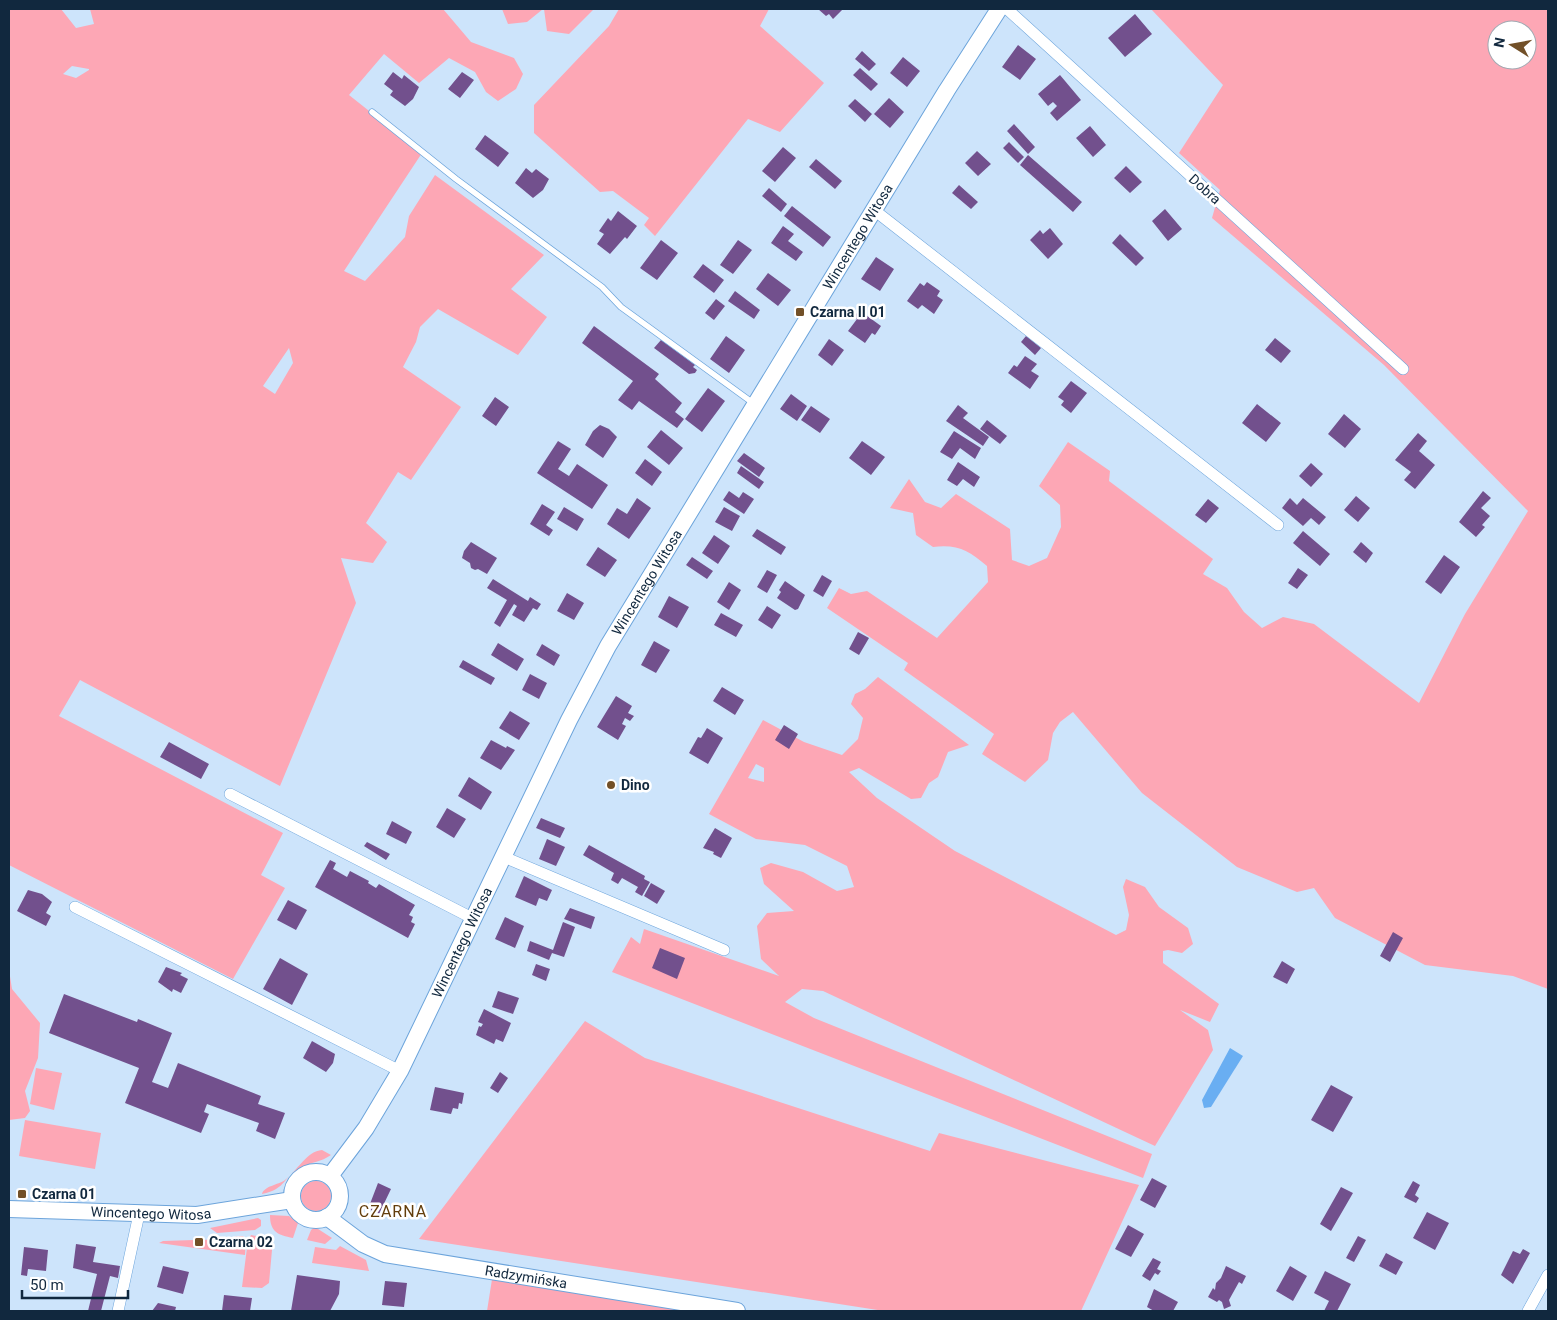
<svg xmlns="http://www.w3.org/2000/svg" width="1557" height="1320" viewBox="0 0 1557 1320" font-family="Roboto,sans-serif">
<rect width="100%" height="100%" fill="#cde4fb"/>
<path fill="#fda7b5" fill-rule="evenodd" d="M9 9H61L76 28 94 24 90 9H443L471 42 514 58 523 74 516 89 498 101 486 92 475 72 449 58 419 83 384 54 349 95 422 153 344 271 365 281 405 237 409 216 435 175 544 255 511 289 547 317 518 355 438 309 420 327 416 342 403 367 461 407 411 480 398 472 366 523 387 542 373 563 341 558 356 603 280 786 80 680 59 716 283 833 261 875 285 888 233 979 9 865ZM72 66 89 69V70L76 78 63 74ZM289 348 293 363 275 394 263 386Z
M502 9H543L527 22 508 24Z
M544 9H594L569 34 547 31Z
M619 9H769L760 26 824 83 780 132 748 119 655 236 644 225 649 218 613 191 600 192 534 133V105L609 26Z
M1151 9H1548V989L1513 976 1425 965 1335 918 1314 888 1297 892 1237 867 1142 793 1073 712 1060 722 1053 733 1048 760 1025 782 982 754 994 734 904 670 908 663 827 608 839 588 851 594 867 591 937 638 988 582 987 566C969 551 958 544 933 547L916 535 913 513 890 508 909 479 925 502 941 508 956 494 1010 529 1012 560 1029 566 1047 558 1061 527 1060 505 1039 486 1068 442 1110 471 1109 481 1213 559 1203 574 1227 588 1244 612 1262 628 1283 617 1314 624 1419 703 1465 614 1528 511 1384 365 1212 218 1220 190 1179 153 1223 85ZM1497 30H1527V60H1497Z
M878 677 969 745 948 752 938 777 929 783 921 798 911 799 859 768 849 772 877 798 955 851 1116 935 1126 930 1129 915 1123 887 1126 879 1145 887 1159 907 1188 928 1193 944 1182 953 1168 950 1163 951V963L1219 1004 1210 1022 1180 1010 1208 1030 1213 1050 1155 1146 823 991 802 989 785 1002 814 1018 1152 1154 1143 1178 612 972 631 937 640 944 644 929 779 976 761 959 757 926 767 913 794 911 764 884 760 868 771 863 803 872 837 891 854 887 847 866 805 845 756 839 709 814 763 720 804 742 842 755 858 739 863 718 851 704 855 694 865 689ZM756 764 764 768V782L748 778Z
M9 970 12 989 40 1023 38 1058 25 1091 30 1111 25 1118 9 1120Z
M585 1021 645 1058 930 1151 939 1133 1139 1185 1081 1311H884L419 1239Z
M36 1068 62 1073 54 1110 30 1104Z
M25 1120 101 1133 95 1169 19 1156Z
M322 1150 331 1155C321 1162 312 1162 302 1167 283 1176 287 1189 262 1194 264 1186 278 1185 285 1180 297 1171 307 1151 322 1150Z
M301 1196a15 15 0 1 1 30 0a15 15 0 1 1-30 0Z
M270 1215 289 1216 298 1223 293 1238C278 1235 270 1232 270 1215Z
M258 1218 261 1220V1226L255 1230 217 1233 210 1228Z
M315 1227 332 1238 325 1244 307 1240 311 1230Z
M251 1235 273 1239 269 1283 262 1288 242 1287 248 1240Z
M243 1236 246 1240 245 1255 159 1243 163 1241 194 1240V1246H203L204 1240Z
M340 1246 366 1260 369 1271 312 1263 315 1247 336 1250Z
M493 1273 730 1311H487Z"/>
<path fill="#69aef2" d="M1230 1048 1243 1056 1211 1107 1204 1108 1202 1100Z"/>
<path fill="#72508d" d="M818 9H843L833 19 829 14 826 16Z
M1135 14 1152 34 1125 57 1108 38Z
M1018 45 1036 59 1020 80 1002 67Z
M862 51 876 64 869 71 855 59Z
M903 57 920 71 907 87 890 73Z
M860 68 878 84 871 91 853 75Z
M393 72 402 79 404 75 419 87 413 99 405 106 390 95 393 91 384 84Z
M462 72 474 80 460 98 448 89Z
M1060 75 1081 100 1057 121 1050 113 1057 106 1053 102 1048 106 1038 94Z
M889 98 904 112 890 128 874 114Z
M855 99 872 114 865 122 848 106Z
M1014 124 1035 147 1028 154 1007 131Z
M1090 126 1106 145 1093 157 1076 138Z
M485 135 509 153 498 167 475 149Z
M1009 142 1024 157 1018 163 1003 148Z
M783 147 796 158 775 182 762 171Z
M977 151 991 164 978 176 965 163Z
M1028 155 1082 202 1073 212 1020 165Z
M816 159 842 181 835 189 809 167Z
M1126 166 1142 182 1130 193 1114 178Z
M526 168 532 173 536 169 549 179 543 190 533 198 515 183Z
M959 185 978 202 971 209 952 193Z
M769 188 787 204 781 212 762 196Z
M792 206 831 237 823 247 784 216Z
M1165 209 1182 229 1168 241 1152 221Z
M618 211 637 226 627 239 625 237 610 254 597 244 604 234 599 231 608 218 611 221Z
M783 226 794 234 788 241 803 252 796 261 771 243Z
M1050 228 1063 244 1048 259 1030 240 1040 230 1043 234Z
M1120 234 1144 258 1136 266 1112 243Z
M661 240 678 253 657 280 640 268Z
M738 240 752 250 733 274 720 265Z
M876 257 894 269 880 291 861 279Z
M703 264 724 280 714 293 693 277Z
M768 273 791 290 778 306 756 289Z
M927 282 940 291 937 296 943 300 934 314 922 305 918 309 907 301 920 283 924 286Z
M735 291 760 310 754 319 728 301Z
M716 299 725 306 714 320 705 313Z
M859 310 881 326 875 335 872 333 865 343 848 331 857 319 854 317Z
M594 326 659 374 655 379 682 403 675 412 684 419 677 428 639 401 632 410 618 400 633 381 582 343Z
M726 336 745 350 729 373 710 359Z
M1026 336 1041 348 1035 355 1021 342Z
M1275 338 1291 351 1281 363 1265 350Z
M829 339 844 350 832 366 818 355Z
M661 340 695 365 693 367 697 370 695 373 689 374 654 348Z
M1025 356 1037 364 1031 371 1039 376 1030 389 1008 373 1014 365 1017 367Z
M1071 381 1087 393 1071 413 1061 405 1064 401 1058 397Z
M708 388 725 401 702 432 685 419Z
M791 394 807 406 797 421 780 409Z
M495 397 509 407 496 426 482 416Z
M1257 404 1281 423 1266 442 1242 423Z
M958 405 968 413 963 418 989 437 983 446 946 421Z
M811 406 830 419 820 433 801 420Z
M1344 414 1361 429 1345 448 1328 434Z
M987 420 1007 436 1000 444 980 429Z
M600 425 609 429 617 437 603 458 585 445 593 431Z
M661 430 683 448 669 465 647 447Z
M954 431 981 448 975 459 960 448 952 459 940 452Z
M1418 433 1427 441 1419 451 1435 465 1415 489 1404 480 1411 472 1395 460Z
M558 441 571 449 558 469 569 476 577 464 608 485 592 509 537 473Z
M862 441 885 457 871 475 849 458Z
M744 453 765 468 759 477 737 461Z
M645 459 662 472 652 486 635 473Z
M958 462 980 477 974 487 963 479 957 486 947 480Z
M1311 463 1323 474 1311 487 1299 476Z
M741 466 764 482 759 489 737 473Z
M729 491 739 498 743 492 754 499 744 514 723 500Z
M1483 491 1491 498 1481 508 1490 516 1482 525 1485 527 1476 537 1459 522Z
M1356 496 1370 508 1358 522 1344 510Z
M637 498 651 508 629 539 607 524 617 508 627 514Z
M1290 498 1297 505 1303 498 1326 517 1319 525 1311 518 1303 526 1282 508Z
M1208 499 1219 508 1206 523 1195 515Z
M542 504 555 512 546 525 553 530 549 536 530 524Z
M564 507 584 519 577 531 557 519Z
M724 507 740 516 732 531 715 522Z
M757 529 786 547 781 555 752 536Z
M1303 531 1330 554 1320 566 1293 543Z
M714 535 730 546 718 564 702 553Z
M471 542 497 558 487 574 478 569 475 570 471 568 470 563 462 558 464 551Z
M1361 542 1373 553 1366 563 1353 552Z
M598 547 617 560 605 577 586 565Z
M1444 555 1460 567 1441 594 1425 582Z
M692 557 713 571 707 579 686 565Z
M1298 568 1308 575 1297 589 1288 583Z
M767 570 777 575 767 593 757 587Z
M822 575 832 581 823 597 813 591Z
M493 579 528 601 530 597 541 604 537 610 533 608 524 622 512 615 517 606 514 604 500 627 494 623 507 600 487 588Z
M785 581 805 595 798 609 795 610 777 598 781 592 779 590Z
M729 582 741 590 729 610 717 602Z
M567 593 584 603 574 620 557 611Z
M669 596 689 607 677 628 658 617Z
M767 606 781 615 772 629 758 620Z
M721 613 743 625 736 637 714 625Z
M858 632 869 638 859 655 849 649Z
M654 641 670 650 656 673 641 665Z
M498 643 524 659 517 671 491 655Z
M542 644 560 655 554 666 536 655Z
M463 660 495 678 491 685 459 667Z
M530 674 547 683 539 699 522 690Z
M722 687 744 700 735 715 713 701Z
M616 696 632 706 628 713 634 716 630 721 625 718 622 724 626 726 618 740 597 727Z
M510 711 530 723 519 740 499 728Z
M784 725 798 734 789 749 775 740Z
M707 728 723 738 708 764 689 753 698 737 701 738Z
M491 740 506 748 507 746 515 750 501 770 480 758Z
M169 742 209 764 201 779 160 757Z
M469 777 492 792 481 810 458 796Z
M447 808 466 819 454 838 436 827Z
M541 818 565 828 560 838 536 828Z
M392 821 412 832 406 844 386 834Z
M715 828 732 838 721 858 713 854 714 852 703 848Z
M547 839 565 847 556 866 539 859Z
M367 842 390 854 386 860 364 846Z
M589 845 645 876 644 879 650 882 642 896 635 892 638 887 622 878 618 884 611 880 614 873 583 855Z
M330 860 336 863 333 869 347 877 350 871 369 881 368 883 376 888 379 884 415 905 409 915 413 917 411 922 415 924 408 938 315 887Z
M524 876 552 890 547 901 539 898 536 906 515 897Z
M651 883 665 891 657 904 644 896Z
M28 890 42 894 52 902 46 913 51 916 46 926 17 911Z
M288 900 307 910 296 930 277 920Z
M570 908 595 917 591 929 564 919Z
M505 917 524 926 515 948 495 939Z
M563 922 575 927 564 957 552 953 549 960 527 951 530 941 553 950Z
M1393 932 1403 938 1390 962 1380 956Z
M660 948 685 958 677 979 652 968Z
M280 958 308 974 292 1005 263 989Z
M1282 961 1295 969 1287 984 1273 977Z
M536 964 550 969 546 981 532 975Z
M166 967 182 973 180 975 188 979 181 993 173 989 172 992 158 982Z
M498 991 519 998 513 1014 492 1007Z
M64 994 137 1022 138 1019 172 1033 152 1082 168 1088 178 1063 261 1096 258 1104 285 1113 275 1139 256 1131 259 1123 207 1104 204 1112 209 1114 201 1133 125 1103 139 1068 49 1033Z
M484 1009 511 1023 503 1042 496 1039 494 1044 476 1035 479 1026 481 1027 483 1024 478 1022Z
M312 1041 335 1054 333 1063 326 1072 303 1058Z
M500 1072 508 1078 498 1093 490 1088Z
M1331 1085 1353 1097 1333 1132 1311 1120Z
M435 1087 464 1093 462 1104 459 1103 458 1109 453 1108 451 1114 430 1110Z
M1152 1178 1167 1186 1155 1208 1140 1200Z
M1413 1181 1420 1185 1415 1195 1419 1198 1416 1203 1404 1197Z
M378 1183 391 1189 379 1214 368 1209Z
M1341 1187 1353 1193 1331 1231 1320 1224Z
M1427 1212 1449 1223 1435 1250 1413 1238Z
M1128 1225 1144 1234 1131 1257 1115 1249Z
M1358 1236 1366 1240 1354 1262 1346 1258Z
M76 1244 96 1247 93 1262 120 1266 118 1278 110 1276 101 1311H88L97 1274 73 1268Z
M24 1247 48 1250 46 1271 28 1269 27 1276 21 1275Z
M1523 1249 1530 1253 1513 1284 1501 1275 1513 1251 1520 1254Z
M1386 1253 1403 1262 1396 1275 1379 1266Z
M1153 1258 1161 1262 1157 1269 1161 1271 1158 1275 1155 1273 1150 1281 1142 1276Z
M163 1266 189 1272 183 1294 157 1287Z
M1226 1266 1246 1276 1242 1284 1239 1282 1229 1300 1231 1306 1224 1309 1222 1302 1219 1300 1217 1302 1208 1297 1213 1288 1215 1290 1216 1283 1221 1278Z
M1290 1266 1307 1276 1293 1301 1276 1291Z
M1325 1271 1351 1284 1337 1311H1324L1329 1301 1314 1293Z
M297 1275 340 1281 339 1294 330 1311H291Z
M385 1281 407 1283 404 1307 382 1305Z
M1154 1289 1178 1302 1173 1311H1154L1147 1307Z
M224 1295 252 1298 250 1311H222Z
M158 1303 176 1307 175 1311H152Z"/>
<g fill="none" stroke-linecap="round" stroke-linejoin="round">
<g stroke="#6ca4db" stroke-width="7">
<path id="lane" d="M372 112 456 179 602 287 621 307 753 403"/>
</g>
<g stroke="#6ca4db" stroke-width="12">
<path id="street" d="M1007 9 1403 369
M874 210 1278 525
M230 794 474 919
M504 857 724 950
M75 907 400 1071
M118 1311 139 1214
M1528 1311 1548 1275"/>
</g>
<g stroke="#6ca4db" stroke-width="18">
<g id="secondary">
<circle cx="316" cy="1196" r="24"/>
<path id="s1" d="M330 1176 366 1128 400 1071 569 720 608 646 947 90 999 9"/>
<path id="s2" d="M9 1209 197 1215 292 1200"/>
<path id="s3" d="M327 1217 363 1244 385 1254 737 1311"/>
</g>
</g>
<use href="#lane" stroke="#fff" stroke-width="5.5"/>
<use href="#street" stroke="#fff" stroke-width="11"/>
<use href="#secondary" stroke="#fff" stroke-width="16"/>
</g>
<g fill="#725028" stroke="#fff" stroke-width="2">
<rect x="795" y="307" width="10" height="10" rx="2.5"/>
<circle cx="611" cy="785" r="5"/>
<rect x="17" y="1189" width="10" height="10" rx="2.5"/>
<rect x="194" y="1237" width="10" height="10" rx="2.5"/>
</g>
<g text-anchor="middle" stroke-width="5" stroke-linejoin="round" paint-order="stroke">
<g font-size="14" fill="#11283e" stroke="#fff">
<text transform="translate(1205 189) rotate(42)" y="5">Dobra</text>
<text dy="5" stroke="none"><textPath href="#s1" startOffset="1079">Wincentego Witosa</textPath></text>
<text dy="5" stroke="none"><textPath href="#s1" startOffset="674">Wincentego Witosa</textPath></text>
<text dy="5" stroke="none"><textPath href="#s1" startOffset="269">Wincentego Witosa</textPath></text>
<text dy="5" stroke="none"><textPath href="#s2" startOffset="142">Wincentego Witosa</textPath></text>
<text dy="5" stroke="none"><textPath href="#s3" startOffset="212">Radzymińska</textPath></text>
</g>
<g font-size="14" font-weight="bold" fill="#11283e" stroke="#fff" text-anchor="start">
<text x="810" y="317">Czarna II 01</text>
<text x="621" y="790">Dino</text>
<text x="32" y="1199">Czarna 01</text>
<text x="209" y="1247">Czarna 02</text>
</g>
<g font-size="16" letter-spacing="1" fill="#633e0c" stroke="#fff">
<text x="393" y="1217">CZARNA</text>
</g>
</g>
<rect width="1557" height="1320" fill="none" stroke="#11283e" stroke-width="20"/>
<g transform="translate(1512 45) rotate(281)"><circle r="24" fill="#ffffff" stroke="#a0a9b2"/>
<path d="M0-4L9 19L0 12L-9 19Z" fill="#725028"/>
<text y="-8" font-size="14" font-weight="bold" text-anchor="middle" fill="#11283e">N</text>
</g>
<path d="M22 1290v8h106v-8" fill="none" stroke="#11283e" stroke-width="2.5"/>
<text x="30" y="1290" font-size="15" fill="#11283e" stroke="#ffffff" stroke-width="4" paint-order="stroke">50 m</text>
</svg>
